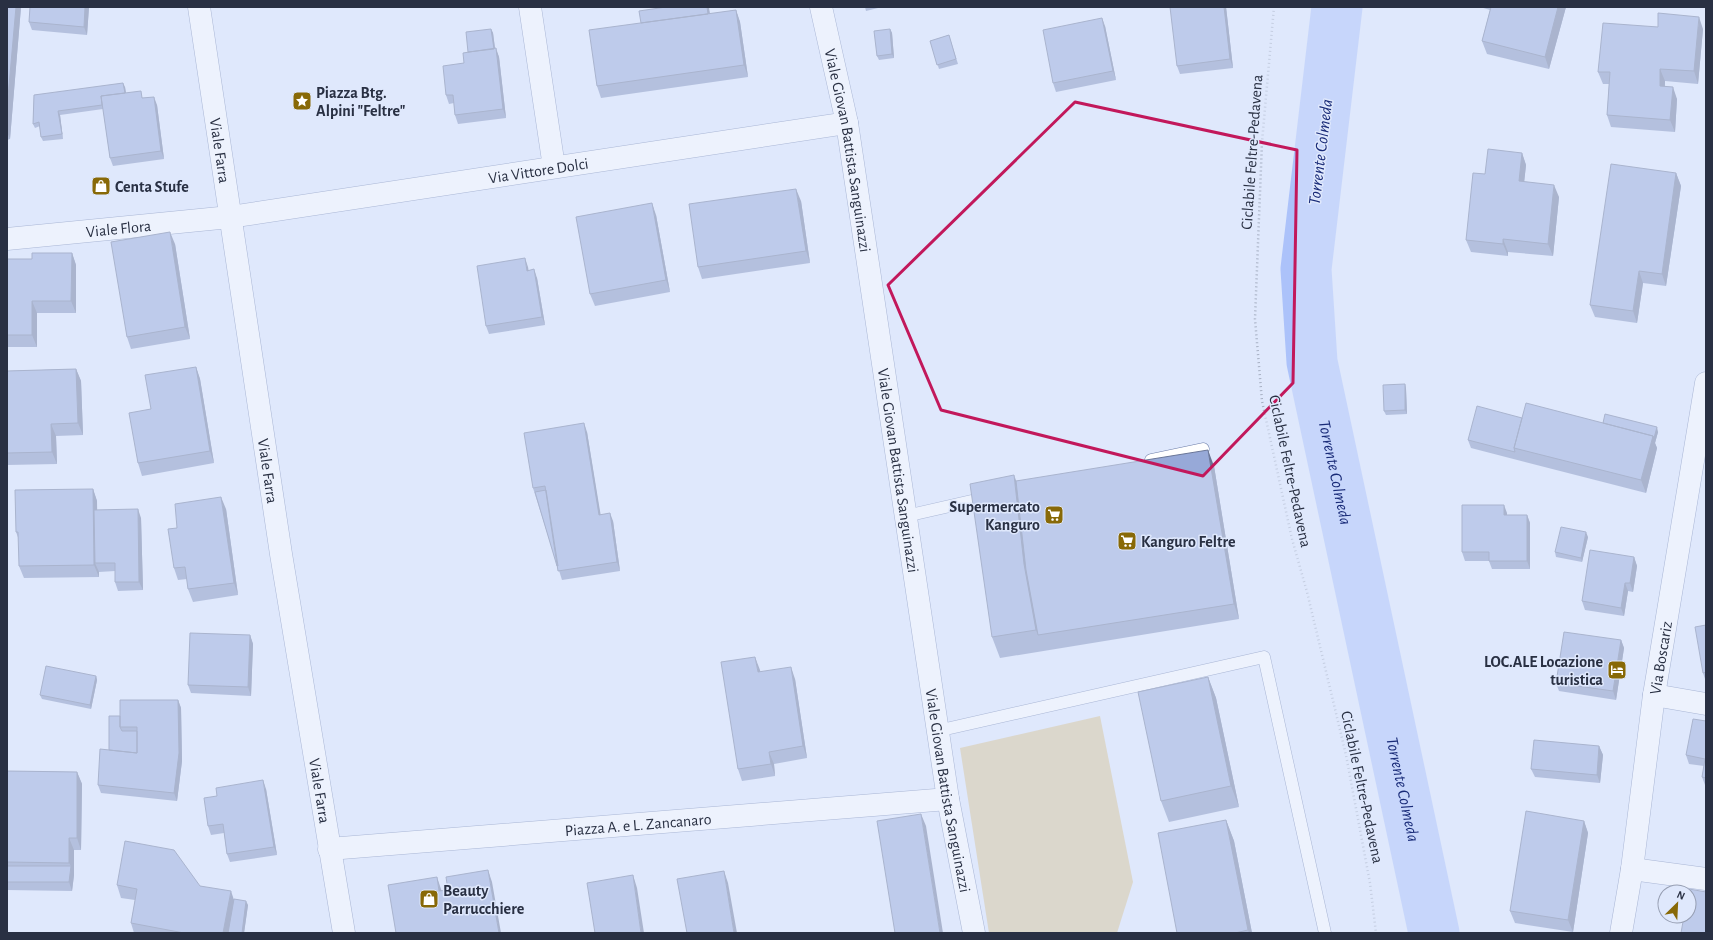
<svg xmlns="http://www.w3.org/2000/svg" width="1713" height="940" viewBox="0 0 1713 940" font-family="'Alegreya Sans',sans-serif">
<rect width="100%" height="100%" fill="#dfe8fc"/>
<path fill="#d8c393" d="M1100 716 1133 882 1117 933H989L960 748Z"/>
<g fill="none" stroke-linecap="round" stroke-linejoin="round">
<path stroke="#acc2fa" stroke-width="51" id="s1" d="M1337 7 1306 269 1312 362 1434 933"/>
<g stroke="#6b7ca8" stroke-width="13">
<path id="lane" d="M1151 460 1203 449
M906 516 989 497
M937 731 1264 657 1325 933"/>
</g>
<g stroke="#6b7ca8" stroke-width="23">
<g id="street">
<path d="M530 7 554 167"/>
<path id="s2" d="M7 239 230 217 847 123"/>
<path d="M1654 695 1706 704"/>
<path id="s3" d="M329 849 948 799"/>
<path d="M1632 869 1706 879"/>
</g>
</g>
<g stroke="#6b7ca8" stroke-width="23">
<g id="secondary">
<path id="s4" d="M199 7 281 554 344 933"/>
<path id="s5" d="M821 7 847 123 948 799 974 933"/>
<path id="s6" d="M1621 933 1632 869 1654 695 1706 383"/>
</g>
</g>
<path stroke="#a7b0c3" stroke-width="2.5" stroke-dasharray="1 3" stroke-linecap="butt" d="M1274 7 1262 142 1255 319 1262 401 1292 539 1307 592 1346 755 1370 883 1376 933"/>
<use href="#lane" stroke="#fff" stroke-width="12"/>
<use href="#street" stroke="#fff" stroke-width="22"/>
<use href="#secondary" stroke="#fff" stroke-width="22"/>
</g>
<path fill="#8291ba" d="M7 7H21L10 139 7 140Z
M89 7 87 35 32 30 29 22Z
M666 7H709L710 14 736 10 740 22 748 77 601 98 597 86 641 23Z
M865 7H882L866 11Z
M1226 7 1233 68 1180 74 1177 66Z
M1480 7H1566L1549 69 1487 54 1482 41 1490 10Z
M1105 26 1116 80 1056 92 1053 83Z
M1658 27 1703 29 1698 84 1665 81V86L1677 99 1675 132 1611 127 1607 115 1609 84H1603L1598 72Z
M491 29 493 33 495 48 499 57 506 118 458 124 455 115 454 103 449 104 446 95 464 63 468 52Z
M890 29 892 33 894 58 879 60 877 56Z
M949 35 958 64 939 69 930 41Z
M125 87 126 93 143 98 157 105 164 159 113 166 110 158 103 109 60 115 63 139 43 141 41 137 40 126 35 128 33 124 34 95Z
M1522 153 1526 165 1524 182 1559 197 1553 256 1508 252V256L1471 252 1466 240 1485 174Z
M1676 173 1681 186 1666 286 1643 283 1637 323 1595 317 1590 305Z
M801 201 810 263 702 279 698 267Z
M656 215 670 292 595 306 590 294Z
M175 244 190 339 131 349 127 337Z
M72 253 76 265V313H37V347H7V259H32Z
M528 267V270L537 278 545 325 489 334 486 326Z
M196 367 200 379 214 463 142 476 138 463Z
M76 369 81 381 83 435 56 436 57 464 7 465V371Z
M1405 384 1406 389 1407 414 1386 415 1384 411Z
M1522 418 1603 423 1658 432 1655 443 1657 448 1646 493 1471 448 1468 440Z
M587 432 600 514 613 521 620 571 562 580 533 488Z
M1214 466 1239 619 1000 658 992 637 1016 481Z
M93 489 97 501V510L141 518 143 590 118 591 115 582V571L99 572V577L24 578 19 566V540L16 532Z
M226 509 238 595 193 602 188 589 187 579 178 580 174 568 177 528Z
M1507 513V515H1527L1530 523V569H1492L1489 561H1465L1462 552Z
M1588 537 1582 562 1556 557 1555 552Z
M1634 557 1637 566 1633 592 1628 591 1624 616 1585 610 1582 601Z
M1706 625V682L1703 673Z
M250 635 253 644 251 696 191 693 188 685Z
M1621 640 1624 648 1616 700 1559 691 1556 683Z
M760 670V672L795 679 807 758 774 764 775 776 742 781 738 769Z
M96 676 97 680 91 709 42 699 40 695Z
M1208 677 1216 698 1239 807 1169 822 1161 801Z
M178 700 181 708 182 761 177 801 101 793 98 785 120 716Z
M1706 721V785H1705L1702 777 1704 766 1689 764 1686 755Z
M1599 746 1603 755 1600 783 1535 777 1531 769Z
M7 771 77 772 82 784 81 850H74V875L72 891 7 890Z
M266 789 277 855 230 862 227 854 224 833 211 835 208 826Z
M1226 820 1234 841 1252 933H1177Z
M1584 821 1588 833 1573 932 1515 923 1510 911Z
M117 885 200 886 248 905 244 933H134L131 923 135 900 121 898Z"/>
<path fill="#6a7697" d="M16 7H21L10 139 7 132V108Z
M85 7H89L87 35 84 27Z
M707 7H709V10L712 26 709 18Z
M1224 7H1226L1233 68 1230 59Z
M1558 7H1566L1549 69 1545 57Z
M736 10 740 22 748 77 744 65Z
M1699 17 1703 29 1698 84 1694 71Z
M1102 18 1105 26 1116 80 1113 71Z
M491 29 493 33 496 57 494 53Z
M890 29 892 33 894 58 892 54Z
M496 48 499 57 506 118 503 109Z
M1660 69 1665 81 1664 98 1660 86Z
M123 83 125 87 127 102 125 98Z
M1673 87 1677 99 1675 132 1670 120Z
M154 97 157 105 164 159 161 151Z
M58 111 60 115 63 139 62 134Z
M1522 153 1526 165 1523 193 1519 181Z
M1676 173 1681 186 1666 286 1662 274Z
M1554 185 1559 197 1553 256 1548 244Z
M796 189 801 201 810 263 806 251Z
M652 203 656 215 670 292 666 280Z
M170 232 175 244 190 339 185 327Z
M1503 239 1508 252V256L1503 244Z
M72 253 76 265V313L71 301Z
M525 258 528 267 530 279 527 271Z
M534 269 537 278 545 325 542 317Z
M1639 271 1643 283 1637 323 1633 311Z
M32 301 37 313V347L32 335Z
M196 367 200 379 214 463 210 451Z
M76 369 81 381 83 435 78 423Z
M1405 384 1406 389 1407 414 1405 410Z
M584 423 587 432 602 523 599 515Z
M51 424 56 436 57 464 52 452Z
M1657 427 1658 432 1655 443 1657 448 1646 493 1641 480 1653 436Z
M1208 450 1214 466 1239 619 1234 604Z
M1014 475 1022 496 1038 635 1036 630 1024 564Z
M93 489 97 501 98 563H95L99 572V577L94 565Z
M221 497 226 509 238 595 234 583Z
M1504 505 1507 513V523L1504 515Z
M138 509 141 518 143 590 139 582Z
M610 513 613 521 620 571 617 562Z
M1527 515 1530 523V569L1527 561Z
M1586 532 1588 537 1582 562 1581 558Z
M1634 557 1637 566 1633 592 1630 583Z
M1625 583 1628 591 1624 616 1621 608Z
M250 635 253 644 251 696 248 687Z
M1621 640 1624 648 1616 700 1613 691Z
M755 657 760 670 762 684 758 672Z
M791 667 795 679 807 758 803 746Z
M96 676 97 680 91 709 90 705Z
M1208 677 1216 698 1239 807 1231 786Z
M178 700 181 708 182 761 177 801 174 793Z
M1599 746 1603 755 1600 783 1597 775Z
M769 752 774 764 775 776 771 764Z
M77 772 82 784 81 850 77 838Z
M263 780 266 789 277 855 274 847Z
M921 814 926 826 943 933H940Z
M1226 820 1234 841 1252 933H1249L1248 930Z
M1584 821 1588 833 1573 932 1568 920Z
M69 838 74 850V875L72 891 69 882 71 866 69 863Z
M488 870 492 882 501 933H499Z
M724 871 728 883 737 933H734Z
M633 875 637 888 644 933H641Z
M437 877 441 889 444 904 439 891Z
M231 891 235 903 230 933H223Z
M246 901 248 905 244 933H242Z"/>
<path fill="#97a9d8" stroke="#6a7697" d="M7 7H16L7 108Z
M30 7H85L84 27 29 22Z
M666 7H707L708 14 641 23 639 11Z
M1170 7H1224L1230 59 1177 66Z
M1491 7H1558L1545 57 1482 41Z
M736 10 744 65 597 86 589 30Z
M1658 13 1699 17 1694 71 1660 69V86L1673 87 1670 120 1607 115 1610 72H1598L1603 23 1658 27Z
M1102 18 1113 71 1053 83 1043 30Z
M491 29 494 49 468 52 466 32Z
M890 29 892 54 877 56 874 31Z
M949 35 956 59 937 65 930 41Z
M496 48 503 109 455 115 453 95H446L443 66 464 63 463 53Z
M123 83 125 93 101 96 102 105 58 111 62 134 41 137 39 122 33 124 34 95Z
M141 91 142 98 154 97 161 151 110 158 101 96Z
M1488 149 1522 153 1519 181 1554 185 1548 244 1503 239V244L1466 240 1473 173 1485 174Z
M1611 164 1676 173 1662 274 1639 271 1633 311 1590 305Z
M796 189 806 251 698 267 689 204Z
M652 203 666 280 590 294 576 217Z
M170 232 185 327 127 337 111 242Z
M32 253H72L71 301H32V335H7V259H32Z
M525 258 527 271 534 269 542 317 486 326 477 266Z
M196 367 210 451 138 463 129 413 151 409 145 375Z
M76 369 78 423 51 424 52 452 7 453V371Z
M1405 384V410L1384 411 1383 385Z
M1526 403 1653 436 1641 480 1514 448Z
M1477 406 1522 418 1514 448 1515 452 1468 440Z
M1605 414 1657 427 1654 438 1653 436 1603 423Z
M584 423 599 515 610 513 617 562 558 571 545 486 533 488 524 433Z
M1208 450 1234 604 1038 635 1026 570 1016 481Z
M1014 475 1024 564 1036 630 992 637 970 484Z
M93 489 94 565 19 566 18 532H16L15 490Z
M546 490 558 566H557L535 492Z
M221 497 234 583 188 589 185 567 174 568 168 529 177 528 175 504Z
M1462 505H1504V515H1527V561H1489V552H1462Z
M138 509 139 582H115V563H95L94 510Z
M1561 527 1586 532 1581 558 1555 552Z
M1590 550 1634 557 1630 583H1625L1621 608 1582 601Z
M1706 625V672L1703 673 1695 627Z
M1564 632 1621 640 1613 691 1556 683Z
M190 633 250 635 248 687 188 685Z
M755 657 758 672 791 667 803 746 769 752 771 764 738 769 721 662Z
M46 666 96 676 90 705 40 695Z
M1208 677 1231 786 1161 801 1138 692Z
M120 700H178L179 753 174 793 98 785 100 749 137 753V727H120Z
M109 716H120V727L122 731H137V753L109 750Z
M1693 719 1706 721V778L1702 777 1705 759 1686 755Z
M1534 740 1599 746 1597 775 1531 769Z
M7 771 77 772V838H69V863L7 862Z
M263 780 274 847 227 854 223 824 208 826 204 798 217 796 216 788Z
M1526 811 1584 821 1568 920 1510 911Z
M921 814 940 933H895L877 821Z
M1226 820 1248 930 1235 933H1177L1158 833Z
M125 841 174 850 200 886 231 891 223 933H184L131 923 137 889 117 885Z
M7 866H71L69 882H7Z
M488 870 499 933H396L388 885 437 877 439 891 448 890 446 877Z
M724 871 734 933H687L677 879Z
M633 875 641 933H595L587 883Z
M1689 889 1706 892V933H1681L1684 916H1689V892H1688Z
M234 899 246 901 242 933H228Z"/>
<path d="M0 0H1713V940H0ZM1075 102 1297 150 1293 383 1203 476 941 410 888 285Z" fill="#dfe8fc" fill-opacity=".55" fill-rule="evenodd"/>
<path fill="none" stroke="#c2185b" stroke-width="3" stroke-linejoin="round" d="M1075 102 1297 150 1293 383 1203 476 941 410 888 285Z"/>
<defs>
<g id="sight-square" transform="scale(1)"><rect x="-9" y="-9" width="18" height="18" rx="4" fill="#886907" stroke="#dfe8fc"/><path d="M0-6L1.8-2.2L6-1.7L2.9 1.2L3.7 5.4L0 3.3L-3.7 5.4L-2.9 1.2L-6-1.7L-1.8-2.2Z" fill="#fff"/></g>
<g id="shop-square" transform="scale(1)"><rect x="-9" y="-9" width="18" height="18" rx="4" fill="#886907" stroke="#dfe8fc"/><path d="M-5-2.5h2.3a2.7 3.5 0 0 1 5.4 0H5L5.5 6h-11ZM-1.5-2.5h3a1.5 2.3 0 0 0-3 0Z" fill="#fff"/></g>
<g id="supermarket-square" transform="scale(1)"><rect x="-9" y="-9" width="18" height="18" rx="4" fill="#886907" stroke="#dfe8fc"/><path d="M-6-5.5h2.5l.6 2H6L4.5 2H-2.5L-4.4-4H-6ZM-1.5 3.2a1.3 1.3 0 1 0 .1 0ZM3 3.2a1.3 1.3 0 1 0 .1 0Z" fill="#fff"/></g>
<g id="hotel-square" transform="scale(1)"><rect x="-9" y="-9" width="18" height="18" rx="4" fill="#886907" stroke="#dfe8fc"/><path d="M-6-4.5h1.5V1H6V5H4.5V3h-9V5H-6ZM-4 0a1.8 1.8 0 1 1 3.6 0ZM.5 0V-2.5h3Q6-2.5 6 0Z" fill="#fff"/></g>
</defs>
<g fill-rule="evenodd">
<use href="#sight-square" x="302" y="101"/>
<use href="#shop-square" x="101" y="186"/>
<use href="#supermarket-square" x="1054" y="515"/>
<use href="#supermarket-square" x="1127" y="541"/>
<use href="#hotel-square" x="1617" y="670"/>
<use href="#shop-square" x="429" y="899"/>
</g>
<g text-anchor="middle" stroke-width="3" stroke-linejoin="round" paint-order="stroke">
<g font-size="16" font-weight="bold" fill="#293043" stroke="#dfe8fc" text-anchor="start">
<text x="316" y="98">Piazza Btg.<tspan x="316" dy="18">Alpini "Feltre"</tspan></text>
<text x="115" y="192">Centa Stufe</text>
<text x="1040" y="512" text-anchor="end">Supermercato<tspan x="1040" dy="18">Kanguro</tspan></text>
<text x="1141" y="547">Kanguro Feltre</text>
<text x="1603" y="667" text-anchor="end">LOC.ALE Locazione<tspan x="1603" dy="18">turistica</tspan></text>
<text x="443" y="896">Beauty<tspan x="443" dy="18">Parrucchiere</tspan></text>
</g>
<g font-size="16" fill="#293043" stroke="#dfe8fc">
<text dy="6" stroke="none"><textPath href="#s4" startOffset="145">Viale Farra</textPath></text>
<text dy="6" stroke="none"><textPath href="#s5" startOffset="146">Viale Giovan Battista Sanguinazzi</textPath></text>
<text transform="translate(1251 152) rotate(-86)" y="6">Ciclabile Feltre-Pedavena</text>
<text dy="6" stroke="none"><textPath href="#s2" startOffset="536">Via Vittore Dolci</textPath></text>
<text dy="6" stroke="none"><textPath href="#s2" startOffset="112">Viale Flora</textPath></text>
<text dy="6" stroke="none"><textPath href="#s5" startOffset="470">Viale Giovan Battista Sanguinazzi</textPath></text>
<text dy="6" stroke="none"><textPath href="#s4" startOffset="469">Viale Farra</textPath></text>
<text transform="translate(1291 471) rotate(78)" y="6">Ciclabile Feltre-Pedavena</text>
<text dy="6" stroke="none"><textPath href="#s6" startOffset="278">Via Boscariz</textPath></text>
<text transform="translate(1363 787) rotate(78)" y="6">Ciclabile Feltre-Pedavena</text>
<text dy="6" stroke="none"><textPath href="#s4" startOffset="793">Viale Farra</textPath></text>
<text dy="6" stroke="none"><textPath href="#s5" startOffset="794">Viale Giovan Battista Sanguinazzi</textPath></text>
<text dy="6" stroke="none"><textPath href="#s3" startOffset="310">Piazza A. e L. Zancanaro</textPath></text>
</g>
<g font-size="17" font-style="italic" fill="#192b78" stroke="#dfe8fc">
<text transform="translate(1320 152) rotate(-83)" y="6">Torrente Colmeda</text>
<text dy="6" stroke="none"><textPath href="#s1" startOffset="470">Torrente Colmeda</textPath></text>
<text dy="6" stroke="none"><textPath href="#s1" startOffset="794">Torrente Colmeda</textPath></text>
</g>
</g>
<rect width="1713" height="940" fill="none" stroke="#293043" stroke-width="16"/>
<g transform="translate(1677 904) rotate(24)"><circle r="19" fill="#dfe8fc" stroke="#969eb2"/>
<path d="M0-3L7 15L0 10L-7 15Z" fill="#886907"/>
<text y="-6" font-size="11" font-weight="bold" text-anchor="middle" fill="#293043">N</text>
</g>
</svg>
